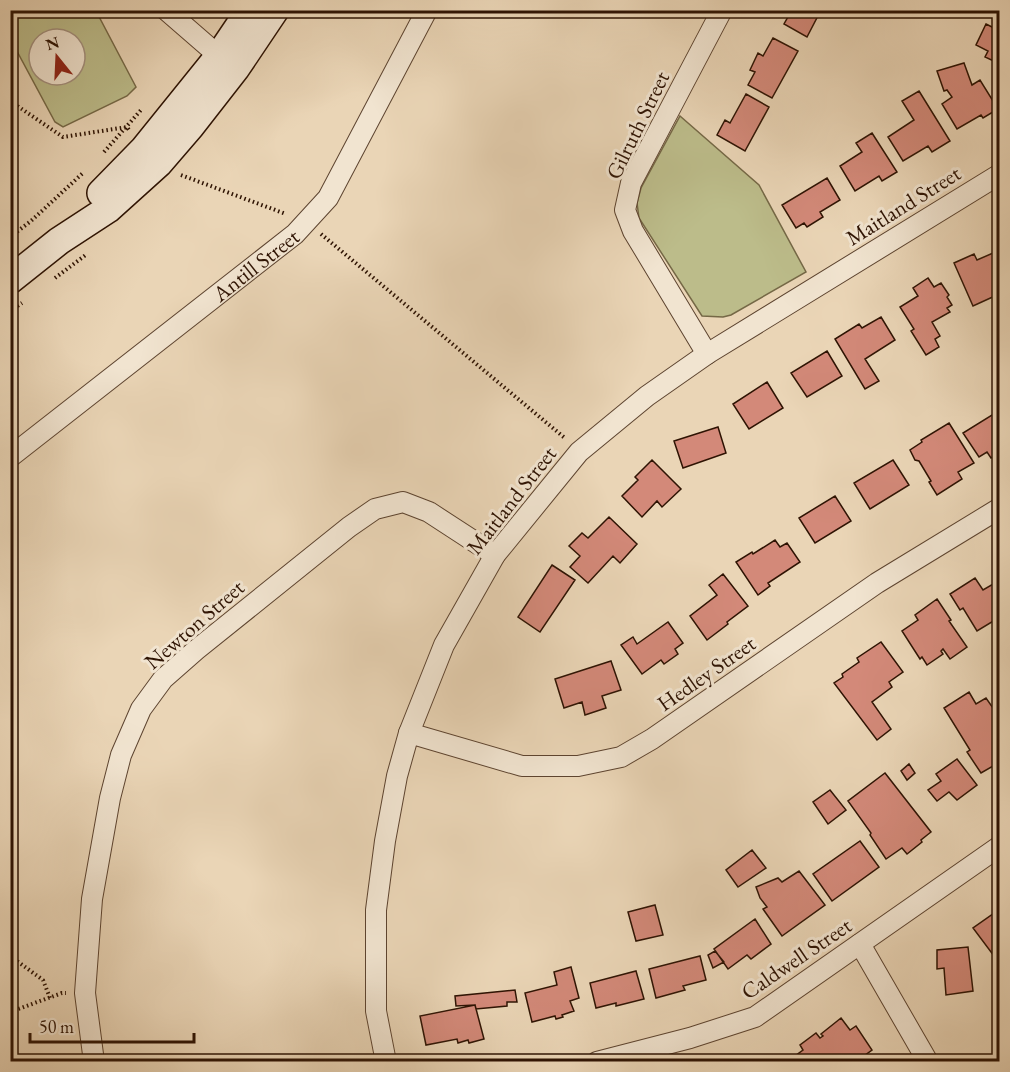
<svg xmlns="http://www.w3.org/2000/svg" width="1010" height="1072" viewBox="0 0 1010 1072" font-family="'EB Garamond',serif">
<rect width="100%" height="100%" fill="#ead5b6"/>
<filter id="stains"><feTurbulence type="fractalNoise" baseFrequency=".00333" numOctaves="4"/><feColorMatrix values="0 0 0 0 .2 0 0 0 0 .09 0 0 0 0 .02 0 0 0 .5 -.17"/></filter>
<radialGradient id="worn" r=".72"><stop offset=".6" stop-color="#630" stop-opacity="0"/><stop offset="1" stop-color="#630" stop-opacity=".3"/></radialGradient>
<path fill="#bcbc8a" stroke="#756846" stroke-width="1.5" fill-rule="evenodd" d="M10 11H96L136 87 127 96 63 127 55 122 11 40ZM39 39H75V75H39Z
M680 116 759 185 806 272 731 315 723 317 702 316 639 218 637 203 641 188Z"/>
<path fill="#d38979" stroke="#2e1303" stroke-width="1.5" d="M785 10H821L807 37 784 24 789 15 784 12Z
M986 24 1000 31V64L985 57 988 51 976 45Z
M773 38 798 51 772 98 748 85 755 72 750 70 758 53 763 56Z
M964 63 972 85 980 80 998 109 983 118 981 115 957 129 942 104 952 97 947 90 944 91 937 71Z
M919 91 950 141 932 152 928 146 903 161 888 137 914 120 902 101Z
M746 94 769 107 745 151 717 135 725 120 730 123Z
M872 133 897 172 882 181 879 176 855 191 840 166 862 152 856 143Z
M827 178 840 200 820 212 823 217 807 227 804 223 796 228 782 205Z
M1000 250V287L995 289 997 295 973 306 954 263 974 254 977 260Z
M928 278 934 287 941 283 949 295 947 297 952 305 947 308 950 312 932 322 940 336 935 339 939 347 926 355 911 331 914 329 900 307 918 296 913 288Z
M881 317 895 340 865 359 879 381 865 389 835 339 859 324 862 328Z
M827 351 842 376 807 397 791 373Z
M767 382 783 408 749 429 733 404Z
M1000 410V453L991 458 987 452 979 457 963 433Z
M949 423 974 463 958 472 962 479 937 495 929 482 931 481 919 461 915 460 910 450 922 442 921 440Z
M718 427 726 453 683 468 674 441Z
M652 460 681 489 662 507 657 501 642 517 622 496 638 480 635 477Z
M893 460 909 485 870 509 854 483Z
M835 496 851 521 815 543 799 518Z
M609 517 637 544 620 563 613 556 588 583 570 567 580 556 569 546 582 533 588 538Z
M775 540 780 547 787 543 800 562 768 583 770 586 758 595 736 562 752 552 753 554Z
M552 565 575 580 540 632 518 617Z
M723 574 748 606 727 622 728 624 707 640 690 616 717 595 709 585Z
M975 578 983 590 1000 580V617L977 631 963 608 960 610 950 594Z
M937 599 951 620 949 621 967 647 950 659 943 649 941 651 943 654 927 665 922 657 920 659 902 631 918 620 915 615Z
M668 622 683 643 675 649 678 654 664 664 661 660 642 674 621 645 633 637 637 644Z
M881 642 903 672 889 682 892 687 872 702 891 729 877 740 834 683 843 677 842 674 859 662 857 658Z
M611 661 621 690 602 696 606 708 585 715 582 702 564 708 555 679Z
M969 692 976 704 986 698 1000 718V762L981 773 967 752 970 750 944 708Z
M957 759 977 785 957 800 949 792 937 801 928 790 941 781 936 774Z
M909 764 915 773 907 780 901 771Z
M885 773 931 832 921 840 922 842 907 854 902 848 886 859 870 835 871 833 848 801Z
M830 790 846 810 828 824 813 802Z
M860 841 879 867 832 901 813 874Z
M752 850 766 868 738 887 726 870Z
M799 871 825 905 782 936 763 909 767 907 760 898 756 887 778 878 782 882Z
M655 905 663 935 636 941 628 912Z
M1000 909V964L973 928Z
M755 919 771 944 751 959 747 955 728 969 714 949Z
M968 947 973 991 946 995 944 968 937 969V950Z
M715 951 724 962 713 968 708 955Z
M700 956 706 980 683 986 685 990 656 998 649 969Z
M571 967 579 998 570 1001 574 1011 562 1015 563 1017 556 1019 555 1016 532 1022 525 993 557 985 554 972Z
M636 971 644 999 616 1006V1003L596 1008 590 983Z
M515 990 517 1002H507V1006L476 1009 475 1005 456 1006 455 996Z
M475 1005 484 1039 469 1043 468 1040 458 1043 457 1039 426 1045 420 1016Z
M841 1018 850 1030 856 1026 872 1050 864 1056 868 1062H799L795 1056 803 1050 800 1045 816 1033 820 1038 823 1036 821 1034Z"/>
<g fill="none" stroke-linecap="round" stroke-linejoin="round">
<g stroke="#5d4430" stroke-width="22">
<g id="minor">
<path d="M166 10 219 56 228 63"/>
<path d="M707 354 633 231 625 210 631 183 722 10"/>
<path id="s1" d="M10 457 295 234 328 198 427 10"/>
<path d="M409 733 522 766H578L621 757 652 739 877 583 1000 508"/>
<path d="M860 944 928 1062"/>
<path d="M94 1062 85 993 92 899 110 798 121 755 141 709 163 679 196 650 349 527 375 509 403 502 429 512 495 555"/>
<path d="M386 1062 376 1011V910L385 841 397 776 409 733 444 645 495 555 579 452 647 396 707 354 1000 174"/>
<path d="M597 1062 690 1038 755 1017 1000 846"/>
</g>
</g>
<g stroke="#2e1303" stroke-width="30">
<path id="secondary" d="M101 193 144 149 219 56 250 10
M10 280 59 241 108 209 159 163 190 127 236 68 275 10"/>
</g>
<path stroke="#2e1303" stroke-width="4" stroke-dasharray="1.5 3" stroke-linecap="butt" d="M10 101 63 137 127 127 129 130
M104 152 141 110
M181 175 286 214
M321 234 566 439
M10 237 31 221 84 172
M55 278 87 254
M10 311 22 303
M10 956 43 980 50 998
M10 1012 62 993H66"/>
<use href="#minor" stroke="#f1e4d0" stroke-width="20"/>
<use href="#secondary" stroke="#f1e4d0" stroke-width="27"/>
</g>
<g text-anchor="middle" stroke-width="6" stroke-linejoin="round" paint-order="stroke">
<g font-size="22" fill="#2e1303" stroke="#f1e4d0">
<text transform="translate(637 125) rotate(-64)" y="8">Gilruth Street</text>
<text transform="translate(903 205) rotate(-32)" y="8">Maitland Street</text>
<text dy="8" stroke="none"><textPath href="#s1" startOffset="312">Antill Street</textPath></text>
<text transform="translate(511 500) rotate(-52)" y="8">Maitland Street</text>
<text transform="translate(194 624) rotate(-41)" y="8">Newton Street</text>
<text transform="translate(706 673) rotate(-35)" y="8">Hedley Street</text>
<text transform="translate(796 958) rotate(-34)" y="8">Caldwell Street</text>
</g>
</g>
<rect width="1010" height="1072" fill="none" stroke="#ead5b6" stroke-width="36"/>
<rect x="12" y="12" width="986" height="1048" fill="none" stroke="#2e1303" stroke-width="3"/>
<rect x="18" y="18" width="974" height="1036" fill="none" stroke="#2e1303" stroke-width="1.5"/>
<g transform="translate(57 57) rotate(342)"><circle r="28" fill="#f1e4d0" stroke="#a3907e" stroke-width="1.5"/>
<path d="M0-4.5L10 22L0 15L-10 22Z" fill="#8f2418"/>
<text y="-9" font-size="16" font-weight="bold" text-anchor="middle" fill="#2e1303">N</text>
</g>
<path d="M30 1033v9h164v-9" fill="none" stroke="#2e1303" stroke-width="3"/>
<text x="39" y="1033" font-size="18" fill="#2e1303" stroke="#f1e4d0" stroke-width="4.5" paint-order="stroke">50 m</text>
<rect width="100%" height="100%" filter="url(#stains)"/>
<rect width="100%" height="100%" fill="url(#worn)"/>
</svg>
